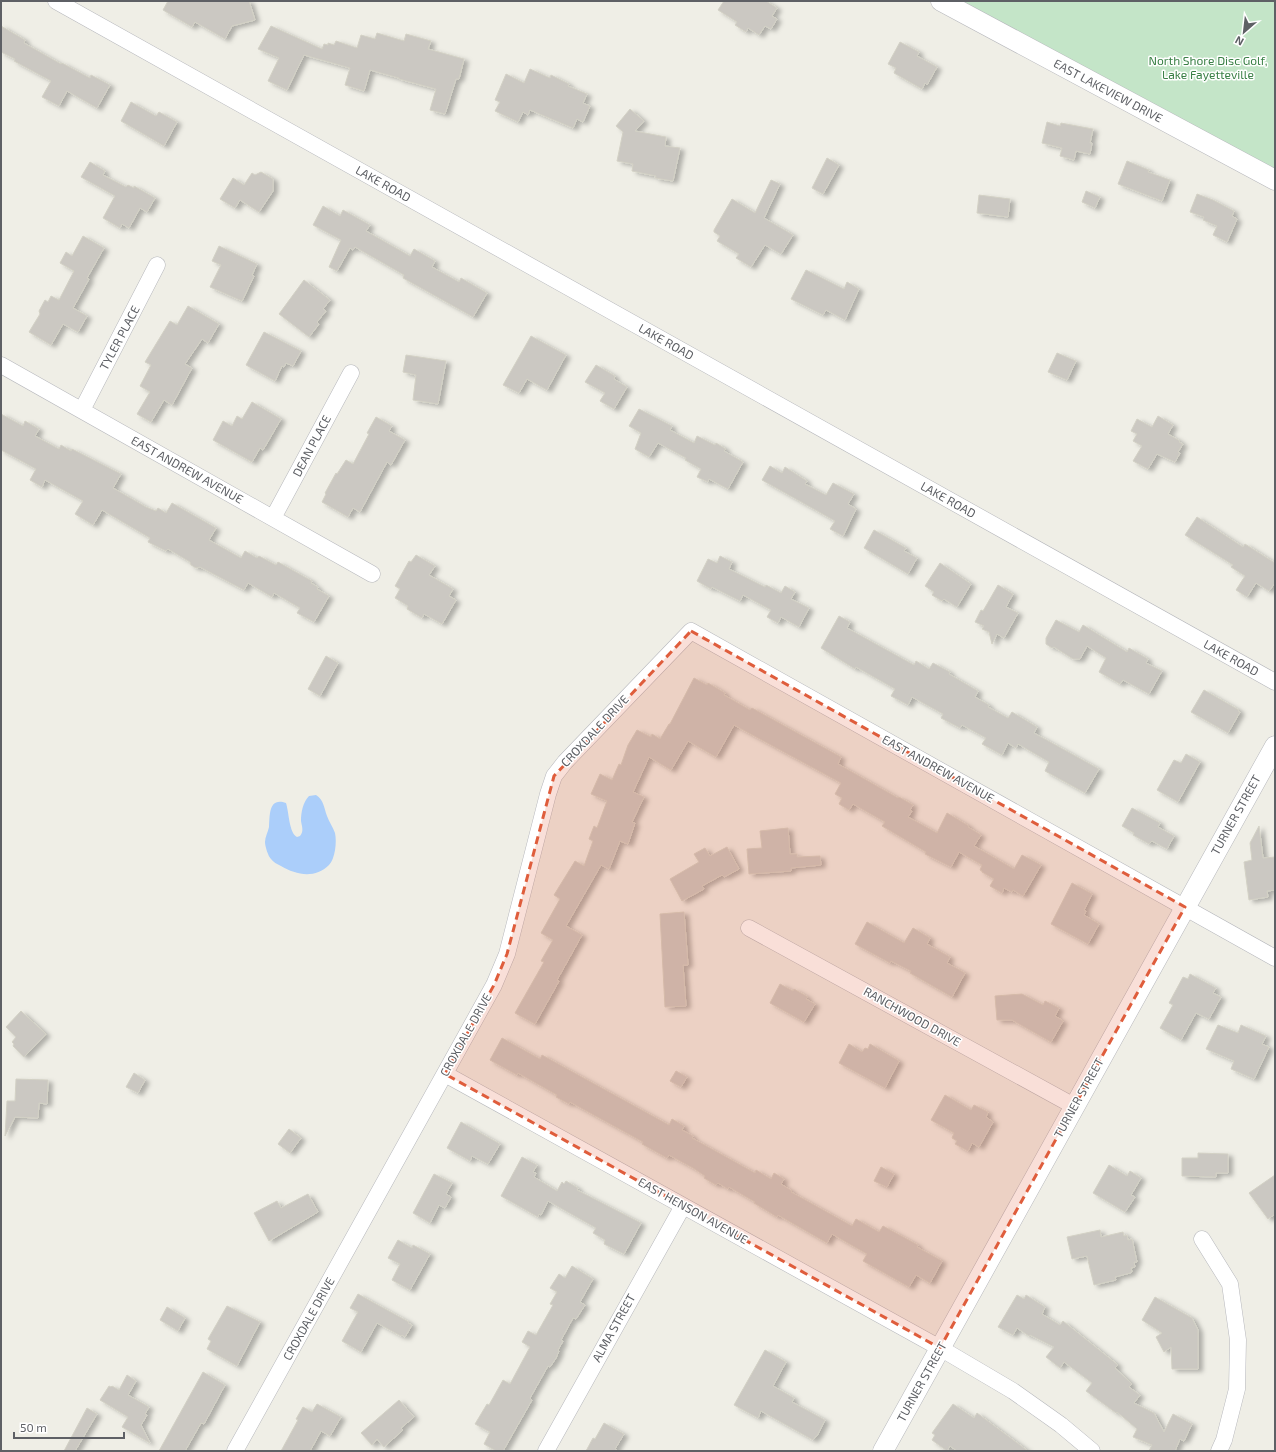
<svg xmlns="http://www.w3.org/2000/svg" width="1276" height="1452" viewBox="0 0 1276 1452" font-family="'Exo 2',sans-serif">
<defs>
<filter id="shadow"><feDropShadow dx="4.5" dy="2.5" stdDeviation="2" flood-color="#0004"/></filter>
</defs>
<rect width="100%" height="100%" fill="#efeee6"/>
<path fill="#c4e5c8" d="M941 1H1275V180Z"/>
<path fill="#abcefa" d="M316 795C324 800 324 808 327 816 329 822 333 827 335 833 337 842 335 859 329 865 315 879 296 875 281 866 277 864 273 862 271 859 268 856 265 846 265 842 265 837 268 832 269 827 270 816 268 797 286 803 289 812 289 833 297 837L300 836C304 831 302 827 301 821 301 812 303 802 309 796Z"/>
<path fill="#cbc8c2" stroke="#d3d1c5" filter="url(#shadow)" d="M168 1H249L255 20 232 26 225 39 195 22 192 27 163 10Z
M724 1H766L777 8 772 16 777 19 771 29 765 26 759 35 748 28 746 32 735 25 737 22 718 10Z
M1 26 25 40 24 43 61 64 62 63 90 78 91 75 110 85 97 108 67 91 59 106 42 97 51 81 14 61 15 59 1 52Z
M271 26 322 49 324 44 328 45V43L334 45 336 41 357 48 361 35 375 39 377 33 404 41 406 34 431 41 428 49 464 59 459 79H456L445 114 430 110 436 89 399 79V78L370 70 364 91 345 85 350 68 304 55 287 90 268 81 279 58 258 49Z
M900 42 919 52 917 56 937 67 927 85 925 83 922 89 894 73 896 68 888 64Z
M530 69 550 78 551 75 569 84 568 86 587 94 583 103 590 106 583 122 577 119 573 128 530 110 528 115 523 112 518 122 495 111 500 102 495 100 506 74 524 83Z
M131 102 156 116 159 112 177 122 164 146 121 121Z
M630 109 644 121 635 131 666 137 665 146 680 148 673 181 655 178 656 176 632 171 633 164 617 161 623 132 616 126Z
M1047 122 1060 126 1061 123 1093 129 1090 143H1092L1090 154 1076 151 1074 160 1060 156 1062 148 1042 143Z
M827 158 839 165 823 194 812 188Z
M1127 161 1149 170 1148 172 1170 180 1162 201 1118 184Z
M90 162 105 171 103 175 126 187 128 185 134 188V186L155 198 147 212 140 208 129 228 122 224 120 228 103 218 115 196 81 177Z
M261 172 273 179V191L259 212 240 200 235 208 220 199 233 178 244 185 252 173 255 175Z
M771 180 780 184 764 218 793 235 781 254 765 245 751 267 736 258 739 254 717 241 720 236 714 232V230L732 199 755 213Z
M1086 191 1100 197 1095 208 1082 202Z
M1197 194 1213 200 1234 211 1232 216 1237 219 1227 242 1213 235 1217 226 1203 220 1204 217 1190 212Z
M979 195 1010 199 1008 217 977 213Z
M323 206 340 216 343 210 370 225 366 231 410 256 414 249 435 261 432 267 459 282 461 278 487 293 473 317 403 278 404 275 355 247 353 250 350 248 337 271 329 267 341 240 313 225Z
M83 236 104 248 87 278 89 279 73 308 87 316 78 332 63 324 51 345 29 332 40 314 39 311 45 300 48 302 51 296 59 300 74 271 60 263 66 252 72 256Z
M219 246 257 264 252 275 254 276 242 301 210 287 221 265 212 261Z
M806 270 844 289 847 282 859 289 845 320 826 310 823 315 791 299Z
M304 280 330 300 323 309 326 311 317 322 319 324 309 337 279 314Z
M188 306 219 324 208 343 202 339 185 364 192 368 172 405 164 400 151 422 137 414 150 392 140 386 151 365 145 362 170 321 177 325Z
M264 332 301 351 293 366 286 363 284 367 282 366 275 381 246 365Z
M531 336 566 355 547 390 527 379 519 393 503 385Z
M1057 353 1076 361 1067 380 1048 372Z
M406 355 446 361 438 404 413 400 416 375 403 372Z
M596 365 615 376 614 379 627 387 614 409 600 401 605 393 585 382Z
M252 402 281 419 263 450 260 448 252 462 213 440 223 421 232 426 237 416 242 419Z
M639 409 672 426 670 430 694 443 697 436 715 445 716 443 726 449 724 451 743 462 728 489 709 479 708 482 697 477 701 469 685 460 686 458 658 443 649 457 635 449 641 433 629 426Z
M1 414 23 426 25 421 39 429 35 436 59 449 61 445 71 451 72 449 121 474 113 488 146 507 156 511 158 508 166 513 172 503 216 528 209 540 241 558 245 551 257 558 259 556 276 565 278 562 312 581 311 583 318 587 317 589 329 596 314 622 297 613 300 608 274 593 272 597 248 583 244 590 200 567 196 568 191 565 190 562 168 549 166 551 148 542 150 538 102 510 93 525 75 514 83 501 45 480 42 487 30 480 36 469 1 450Z
M1158 416 1173 425 1168 434 1180 441 1179 442 1183 444 1178 452 1180 453 1175 462 1157 454 1148 469 1133 461 1142 446 1133 441 1137 434 1131 431 1137 419 1152 427Z
M376 417 392 426 389 431 405 440 391 465 387 462 360 512 353 508 348 517 322 502 326 494 325 493 336 473 337 474 346 460 353 464 369 434 367 433Z
M770 466 782 473 785 467 807 481 805 484 826 495 833 483 854 494 848 504 856 509 843 536 830 529 835 521 762 480Z
M1197 517 1243 547 1245 544 1275 563V583L1269 591 1256 583 1247 597 1236 590 1245 576 1231 567 1233 565 1185 535Z
M874 530 906 548 904 551 917 558 908 574 864 548Z
M416 555 435 566 429 575 453 589 449 596 456 600 442 624 424 614 422 618 407 609 408 606 395 598 400 589 395 586 409 561 411 562Z
M720 556 732 562 729 569 765 587 766 585 781 593 785 586 795 592 791 599 809 608 799 627 781 617 778 623 767 617 771 610 743 595 740 601 712 587 711 589 697 581 708 559 717 563Z
M940 563 971 584 957 607 944 599 942 601 932 595 934 592 925 586Z
M998 585 1013 594 1006 607 1018 613 1004 638 997 634 992 644 989 632 982 629 984 626 975 622 981 610 983 611Z
M839 616 850 622 847 628 914 665 916 661 929 669 933 663 950 672 949 674 978 691 975 697 989 705 988 707 1008 718 1012 712 1037 727 1034 733 1099 769 1085 793 1045 771 1049 762 1018 744 1016 748 1008 743 1002 755 982 744 986 738 962 725 960 728 941 718 943 714 912 697 908 705 891 696 895 689 856 667 855 669 821 648Z
M1056 620 1079 632 1083 625 1127 652 1129 648 1148 659 1146 663 1162 671 1149 694 1123 680 1120 684 1099 672 1106 658 1087 646 1080 659H1073L1054 647 1052 648 1046 644V638Z
M326 656 338 663 320 696 308 689Z
M694 678 707 685 708 683 725 693 724 695 750 710 752 708 841 757 838 764 898 798 899 797 913 805 910 810 912 811 908 817 937 833 947 813 969 826 968 827 981 835 974 846 1014 869 1022 855 1041 865 1023 896 1013 890 1012 892 1004 888 1002 893 990 886 994 879 982 872V871L980 870 982 865 959 852 951 867 925 854 926 852 882 826 885 822 853 804 849 810 839 804 842 798 835 794 841 783 734 725 716 757 688 741 671 770 649 757 633 792 644 797 632 822 635 823 628 844 620 841 609 869 601 865 566 926 582 935 557 980 559 981 535 1024 515 1013 544 962 541 961 553 940 541 933 560 899 554 895 575 861 584 866 593 841 589 839 594 826 597 828 607 801 591 794 600 774 612 780 619 764 621 765 628 745 637 730 651 737 652 734 660 739 669 724H670Z
M1204 690 1239 710 1238 711 1240 712 1228 733 1191 712Z
M1186 754 1200 762 1178 802 1157 790 1174 760 1181 763Z
M1132 808 1160 823 1158 827 1174 836 1167 849 1152 841 1149 844 1133 835 1134 833 1122 826Z
M1259 826 1263 858 1275 857V890L1267 891 1268 897 1249 900 1244 862 1252 860 1250 843Z
M788 828 790 854H797V857L820 856 821 865 791 868V871L749 874 747 849 762 848 760 831Z
M727 847 739 869 724 877 722 875 702 886 704 889 682 901 670 879 699 862 694 854 705 848 710 856Z
M1072 883 1092 894 1084 910 1086 911 1084 915 1099 924 1088 944 1051 924Z
M684 912 688 965H683L686 1006 665 1007 660 914Z
M867 922 904 943 913 928 930 938 927 944 950 957 947 963 965 973 952 997 910 973 911 971 891 961 890 963 855 944Z
M1190 974 1216 988 1213 993 1221 997 1209 1019 1196 1013 1181 1040 1160 1028 1173 1005 1169 1003 1183 977 1188 979Z
M780 984 793 991 794 989 808 997 806 999 815 1004 804 1022 770 1003Z
M1022 994 1043 1005 1045 1001 1059 1008 1055 1016 1063 1021 1051 1042 1012 1020H997L995 996Z
M21 1011 46 1034 24 1057 13 1046 14 1044 12 1042 16 1037 6 1027Z
M1218 1025 1238 1033 1241 1025 1266 1036 1262 1044 1269 1047 1254 1079 1231 1069 1234 1061 1206 1049Z
M502 1038 540 1059 542 1055 669 1125 672 1119 684 1126 682 1130 693 1136 692 1138 755 1173 756 1170 771 1179 774 1173 784 1179 781 1184 792 1191 791 1192 852 1226 856 1219 879 1232 883 1226 918 1245 917 1247 942 1261 930 1283 916 1275 909 1287 863 1261 867 1254 832 1234 827 1243 778 1215 777 1217 754 1203 755 1202 729 1187 728 1189 718 1183 716 1185 704 1178 705 1176 693 1168 669 1155 667 1158 642 1144 643 1142 570 1102 569 1104 556 1097 557 1095 518 1073 517 1075 490 1060Z
M849 1044 862 1052 865 1048 868 1049 870 1044 899 1061 885 1088 839 1063Z
M676 1071 687 1077 681 1087 670 1081Z
M134 1073 145 1080 138 1093 126 1087Z
M16 1079 48 1080 47 1104 39 1103 38 1118 15 1117 5 1136 7 1101H15Z
M945 1095 971 1110 974 1105 988 1112 986 1117 993 1122 979 1147 972 1143 968 1151 955 1144 957 1141 952 1138 954 1133 931 1120Z
M461 1122 500 1144 488 1164 472 1156 470 1161 447 1148Z
M289 1129 301 1138 290 1153 278 1144Z
M1198 1153 1228 1154V1173H1216V1177L1182 1176V1158H1198Z
M522 1157 537 1165 533 1172 536 1173 534 1177 557 1191 562 1182 564 1184 566 1181 578 1188 577 1190 641 1223 624 1254 604 1244 605 1240 593 1233 596 1228 548 1201 541 1215 539 1214 538 1217 501 1196Z
M1109 1165 1127 1176 1130 1171 1141 1178 1131 1195 1135 1197 1125 1212 1093 1193Z
M881 1167 894 1174 887 1187 874 1181Z
M434 1174 452 1183 446 1194 451 1197 445 1208 439 1205 430 1223 413 1213Z
M1275 1175V1214L1268 1219 1249 1193Z
M308 1194 318 1212 269 1241 254 1213 277 1201 281 1208Z
M1100 1230 1101 1237 1123 1232 1124 1236 1127 1235 1128 1240 1132 1239 1137 1262H1134L1135 1267 1131 1268 1132 1272 1130 1273 1115 1277 1116 1280 1094 1285 1087 1256 1072 1259 1067 1237Z
M398 1240 412 1248 413 1245 430 1254 410 1290 392 1280 400 1264 388 1258Z
M572 1266 593 1279 580 1302 585 1305 576 1319 573 1318 561 1340 563 1341 558 1350 559 1351 556 1358 550 1367 548 1366 530 1398 532 1400 503 1451H496L484 1444 490 1432 475 1424 487 1404 489 1405 503 1380 510 1384 530 1347 522 1342 528 1331 536 1335 553 1305 550 1304 557 1292 550 1288 559 1274 565 1278Z
M358 1294 409 1322 408 1323 412 1325 405 1337 402 1335 401 1336 377 1323 361 1352 342 1341 358 1312 350 1308Z
M1017 1295 1024 1299 1026 1295 1045 1307 1042 1314 1060 1325 1063 1321 1118 1365 1115 1368 1132 1384 1129 1387 1140 1395 1134 1403 1154 1413 1164 1432 1173 1414 1192 1424 1184 1441 1180 1439 1175 1451H1149L1152 1445 1133 1437 1137 1429 1117 1412 1116 1413 1086 1391 1092 1383 1064 1362 1060 1368 1046 1357 1054 1347 1030 1335 1029 1336 1017 1328 1013 1335 998 1327Z
M1155 1297 1192 1318 1198 1330V1369H1172L1171 1347 1164 1352 1156 1337 1162 1333 1142 1320Z
M227 1306 260 1322 237 1366 207 1349 211 1341 208 1339Z
M167 1307 185 1318 178 1331 160 1320Z
M765 1350 786 1362 773 1386 794 1398 792 1402 825 1420 817 1436H816L813 1440 761 1411 758 1418 734 1405Z
M203 1372 225 1385 204 1424 201 1423 185 1451H159Z
M127 1375 136 1381 128 1395 149 1407 145 1414 147 1415 141 1425 150 1443 122 1427 128 1417 100 1400 109 1386 111 1387 112 1386 119 1390Z
M399 1400 414 1417 401 1428 403 1430 384 1447 377 1439 372 1445 361 1433Z
M317 1404 341 1417 330 1436 321 1431 310 1451H281L298 1420 296 1419 303 1407 312 1412Z
M953 1404 974 1418 977 1413 1028 1451H957L950 1446 947 1451 932 1440 935 1435 932 1433Z
M87 1408 97 1414 75 1451H64Z
M604 1423 624 1434 615 1449 618 1451H586L593 1438 595 1439Z"/>
<g fill="none" stroke-linecap="round" stroke-linejoin="round">
<g stroke="#b6b7bc" stroke-width="17">
<path id="minor" d="M56 1 1275 682
M1 365 372 574
M82 410 157 265
M273 518 351 373
M749 928 1074 1106
M445 1074 940 1348 1013 1391 1061 1425 1092 1451
M1202 1239 1230 1284 1238 1340 1237 1389 1224 1440 1219 1451
M235 1451 494 985 507 954 548 794 554 776 565 762 691 631 1275 958
M546 1451 683 1206"/>
</g>
<g stroke="#b6b7bc" stroke-width="21">
<path id="tertiary" d="M941 1 1275 180
M883 1451 1275 746"/>
</g>
<use href="#minor" stroke="#fff" stroke-width="16"/>
<use href="#tertiary" stroke="#fff" stroke-width="20"/>
</g>
<path fill="#df5d3c" fill-opacity="0.2" stroke="#df5d3c" stroke-width="3" stroke-dasharray="8 5" stroke-linejoin="round" d="M691 631 1185 907 940 1348 445 1074 494 985 507 954 554 776Z"/>
<g text-anchor="middle" stroke-width="3" stroke-linejoin="round" paint-order="stroke">
<g font-size="12" fill="#3a8046" stroke="#fff">
<text x="1208" y="65">North Shore Disc Golf,<tspan x="1208" dy="14">Lake Fayetteville</tspan></text>
</g>
<g font-size="12" fill="#5e6065" stroke="#fff">
<text transform="translate(1108 91) rotate(28)" y="4">EAST LAKEVIEW DRIVE</text>
<text transform="translate(383 184) rotate(29)" y="4">LAKE ROAD</text>
<text transform="translate(120 338) rotate(-62)" y="4">TYLER PLACE</text>
<text transform="translate(666 342) rotate(29)" y="4">LAKE ROAD</text>
<text transform="translate(312 446) rotate(-62)" y="4">DEAN PLACE</text>
<text transform="translate(187 470) rotate(29)" y="4">EAST ANDREW AVENUE</text>
<text transform="translate(948 500) rotate(29)" y="4">LAKE ROAD</text>
<text transform="translate(1231 658) rotate(29)" y="4">LAKE ROAD</text>
<text transform="translate(595 731) rotate(-47)" y="4">CROXDALE DRIVE</text>
<text transform="translate(938 769) rotate(29)" y="4">EAST ANDREW AVENUE</text>
<text transform="translate(1236 815) rotate(-61)" y="4">TURNER STREET</text>
<text transform="translate(912 1017) rotate(29)" y="4">RANCHWOOD DRIVE</text>
<text transform="translate(466 1035) rotate(-61)" y="4">CROXDALE DRIVE</text>
<text transform="translate(1079 1098) rotate(-61)" y="4">TURNER STREET</text>
<text transform="translate(693 1211) rotate(29)" y="4">EAST HENSON AVENUE</text>
<text transform="translate(309 1319) rotate(-61)" y="4">CROXDALE DRIVE</text>
<text transform="translate(614 1328) rotate(-61)" y="4">ALMA STREET</text>
<text transform="translate(922 1382) rotate(-61)" y="4">TURNER STREET</text>
</g>
</g>
<rect width="1276" height="1452" fill="none" stroke="#5e6065" stroke-width="4"/>
<g transform="translate(1244 32) rotate(208)" stroke="#ffffff" stroke-width="3" paint-order="stroke">
<path d="M0-3L7 15L0 10L-7 15Z" fill="#5e6065"/>
<text y="-6" font-size="11" font-weight="bold" text-anchor="middle" fill="#5e6065">N</text>
</g>
<path d="M14 1432v6h110v-6" fill="none" stroke="#5e6065" stroke-width="2"/>
<text x="20" y="1432" font-size="12" fill="#5e6065" stroke="#ffffff" stroke-width="3" paint-order="stroke">50 m</text>
</svg>
